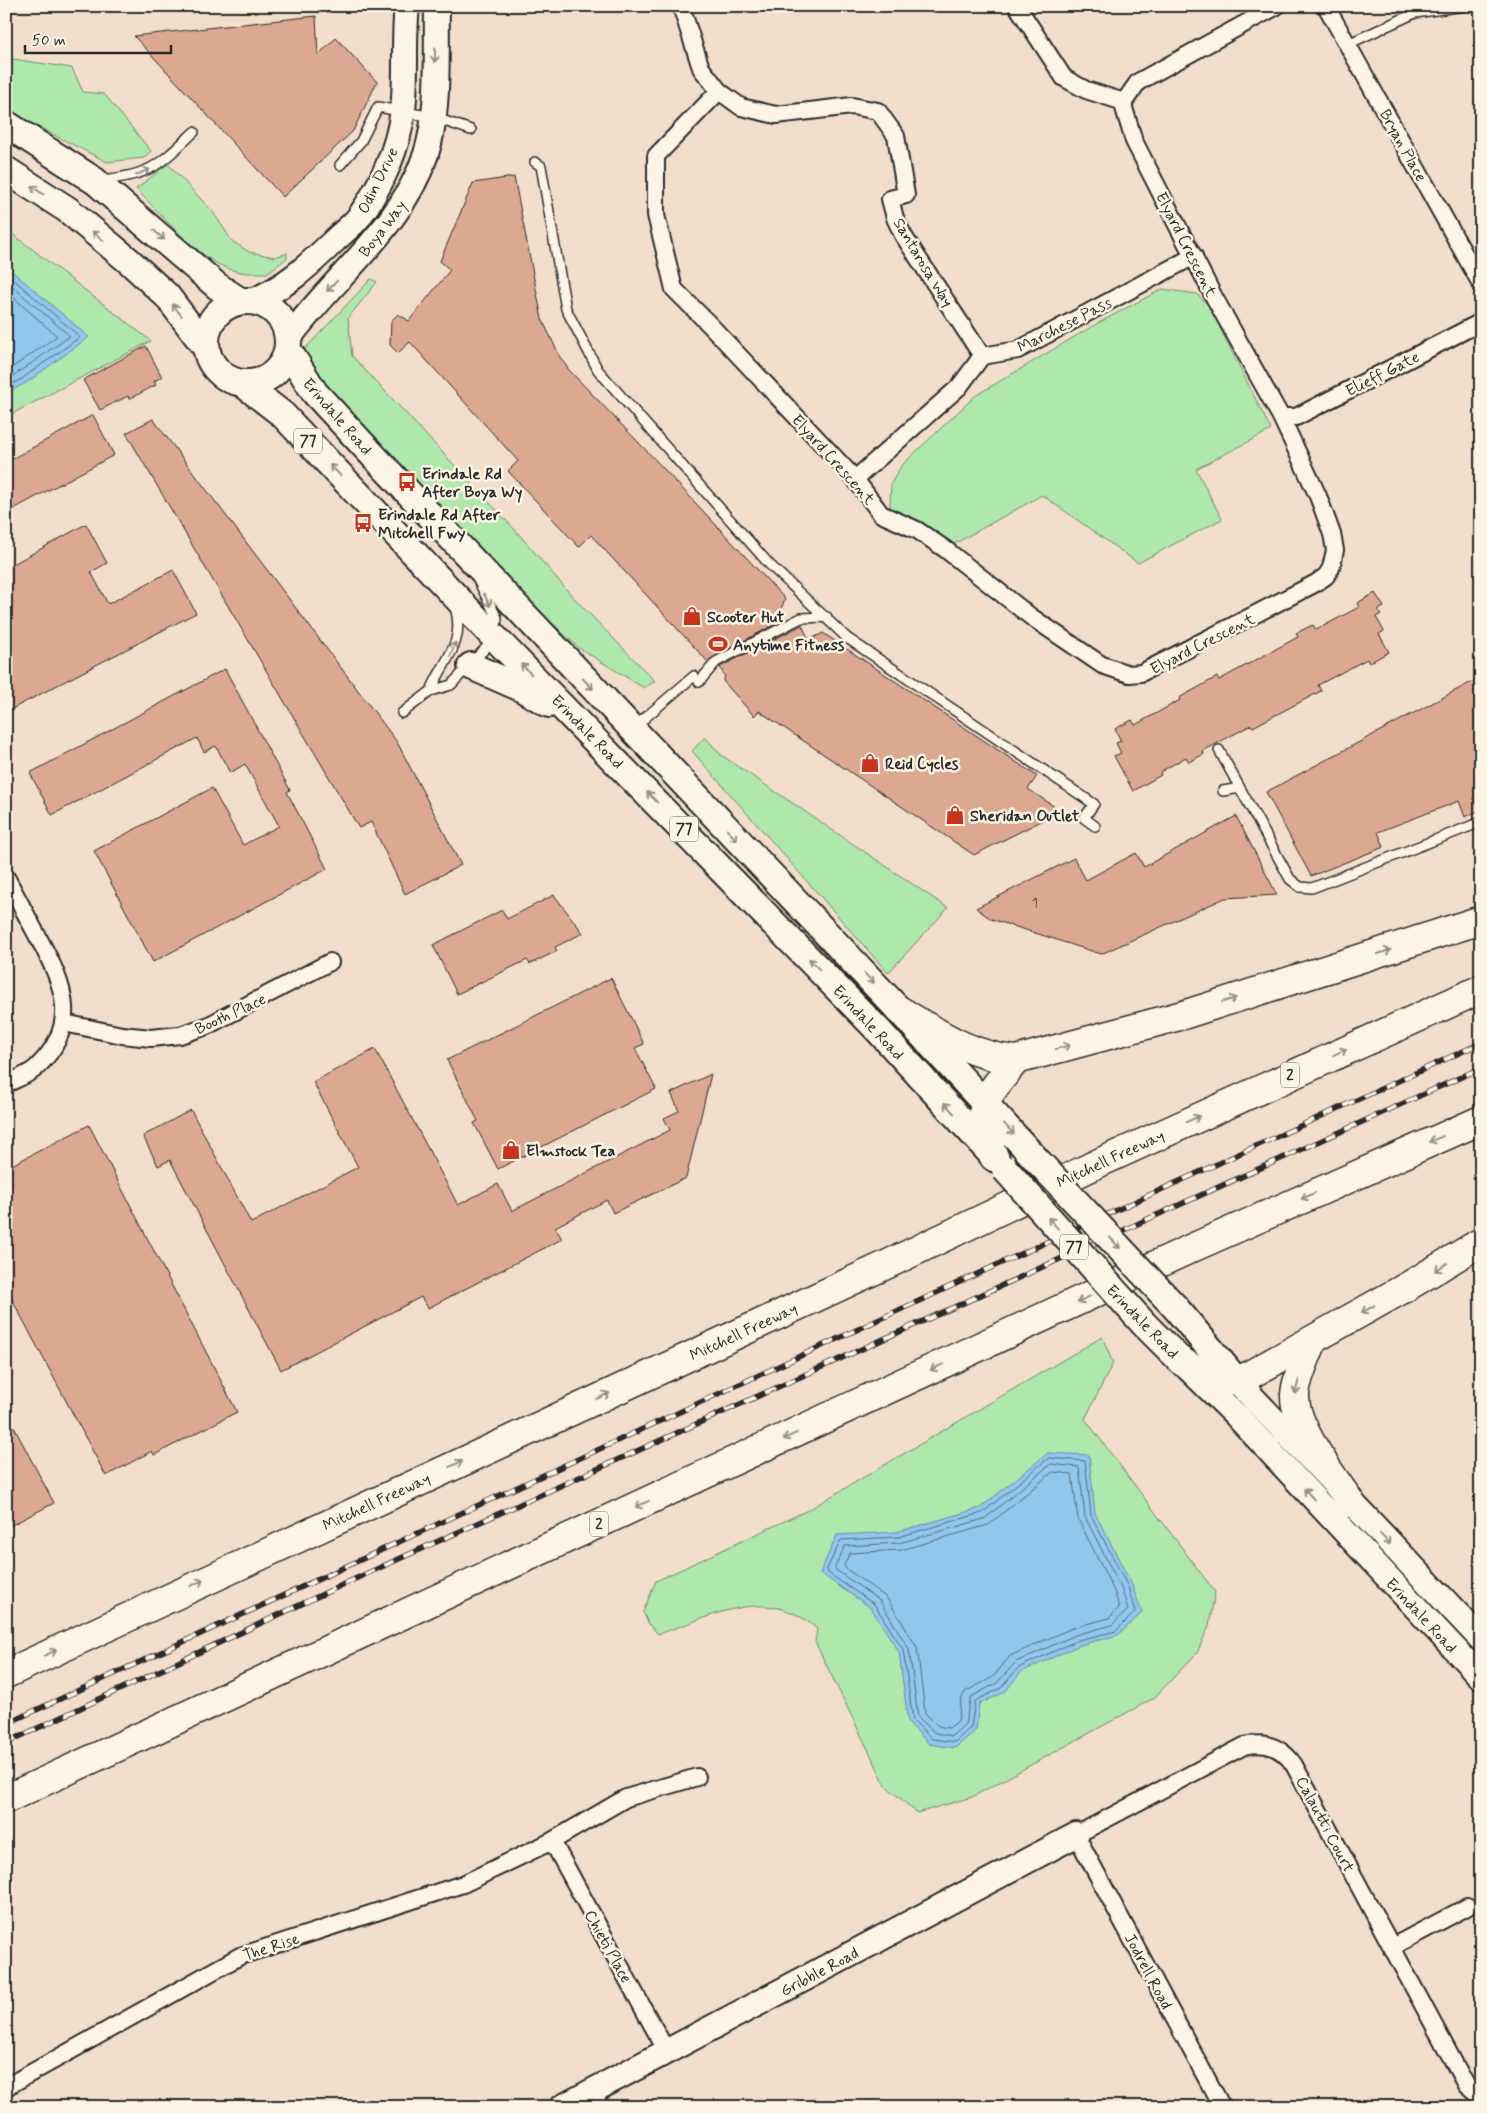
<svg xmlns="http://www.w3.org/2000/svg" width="1487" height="2113" viewBox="0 0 1487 2113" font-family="Mynerve,sans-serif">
<rect width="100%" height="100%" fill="#f3decc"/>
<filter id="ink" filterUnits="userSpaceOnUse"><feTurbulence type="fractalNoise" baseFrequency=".02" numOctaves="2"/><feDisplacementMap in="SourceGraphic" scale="10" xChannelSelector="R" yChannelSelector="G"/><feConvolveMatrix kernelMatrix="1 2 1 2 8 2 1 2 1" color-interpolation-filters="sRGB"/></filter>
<g filter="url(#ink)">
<path fill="#afe8ad" stroke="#6d8a6c" d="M6 58 72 68 83 92 104 94 151 151 144 158 107 162 11 113 6 80Z
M168 164 213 212 232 241 249 252 275 257 287 253V258L267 273C255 273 244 274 232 270 197 259 162 215 136 189Z
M6 229 151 341 6 417Z
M371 279 377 282 348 318 352 356 516 531 572 596 655 681 644 688 579 648 525 598 315 376 302 352Z
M1162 289 1197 294 1209 306 1271 430 1196 469 1222 519 1138 563 1042 495 945 549 932 535 890 507 891 484 901 466 975 396 1091 327Z
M705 737 721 755 948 908 888 973 692 751Z
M1102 1337 1113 1363 1085 1419 1215 1592 1209 1626 1197 1653 1154 1698 972 1797 917 1813 886 1786 815 1642 817 1629C766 1583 713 1617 658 1634L648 1623 643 1612 656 1581 808 1510Z"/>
<path fill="#90c7ee" stroke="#6889a0" d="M6 266 89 337 26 383 6 393Z
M1048 1453 1089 1455 1095 1513 1132 1585 1142 1613 1118 1635 1080 1645 1021 1672 1005 1692 979 1704 976 1730 955 1748 929 1744 908 1722 899 1652 871 1608 820 1573 837 1535 897 1532 980 1508Z"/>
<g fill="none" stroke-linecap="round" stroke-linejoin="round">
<path stroke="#536979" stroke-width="1" d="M6 273 80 337 23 378 6 388
M6 281 70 336 6 381
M6 291 57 336 6 372
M1049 1458 1085 1461 1091 1515 1128 1587 1135 1612 1116 1631 1078 1640 1018 1668 1001 1688 975 1701 971 1727 955 1742 932 1739 913 1720 903 1649 874 1604 828 1573 827 1569 841 1540 898 1537 982 1513Z
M1051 1464 1079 1467 1085 1517 1122 1590 1128 1610 1112 1625 1075 1635 1016 1662 997 1683 971 1697 965 1724 952 1736 935 1733 918 1717 909 1649 880 1601 836 1570 835 1567 845 1546 899 1543 984 1519Z
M1053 1472 1072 1474 1078 1519 1115 1593 1119 1608 1109 1618 1072 1628 1010 1656 993 1677 965 1692 961 1700 958 1721 949 1728 938 1726 925 1713 917 1647 887 1598 845 1568 844 1565 850 1553 901 1550 988 1525Z"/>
</g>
<path fill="#dda892" stroke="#2b2b2b" d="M316 16 318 55 336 38 377 82 353 131 283 197 134 36Z
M514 177 542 319 560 357 569 370 663 468 785 599 775 624 707 661 591 535 579 547 508 471 518 461 410 342 398 353 390 345 391 321 398 314 409 321 450 270 440 261 473 183Z
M146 346 162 377 154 381 156 385 129 399 128 396 100 410 83 380Z
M93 415 114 455 6 513V462Z
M153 419 397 742 461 865 405 894 371 822 359 828 126 433Z
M86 524 107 563 91 572 108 604 173 570 196 613 6 712V568Z
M1375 593 1384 607 1378 610 1381 614 1376 617 1384 631 1379 634 1389 652 1369 663 1367 659 1318 685 1321 691 1253 727 1251 725 1203 751 1204 754 1189 762 1186 757 1160 772 1161 775 1133 791 1114 756 1121 753 1116 743 1121 741 1115 729 1132 720 1135 725 1180 700 1179 698 1217 677 1219 680 1298 637 1296 633 1313 625 1316 630 1359 607 1357 603Z
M802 625 809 640 823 633 1037 776 1028 789 1061 811 974 855 759 711 754 716 723 681 725 677 720 667Z
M225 669 290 790 287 792 327 869 153 962 94 851 212 788 243 845 279 826 245 764 230 773 216 746 204 752 197 738 52 815 30 773Z
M1481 677V810L1465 817 1459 801 1378 832 1384 847 1311 876 1266 792Z
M1236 816 1277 895 1225 898 1101 954 991 919 976 908 1074 858 1086 880 1136 853 1144 867Z
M554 895 583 933 555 947 557 951 530 964 527 960 457 994 433 945 502 910 507 919Z
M611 978 644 1044 635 1048 656 1089 498 1169 474 1123 478 1121 447 1060Z
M375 1049 458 1205 498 1184 512 1211 670 1130 664 1118 679 1111 671 1093 711 1074 686 1178 613 1213 607 1200 555 1227 562 1239 428 1308 421 1297 281 1370 170 1160 158 1166 143 1136 191 1110 251 1223 358 1167 313 1082Z
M89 1125 237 1412 154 1455 152 1451 106 1476 6 1288V1187L13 1184 6 1168Z
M6 1412 54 1503 6 1528Z"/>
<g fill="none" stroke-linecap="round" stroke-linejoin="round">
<g stroke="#2b2b2b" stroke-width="12">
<path id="lane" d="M1348 44 1415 13 1464 6
M535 162 541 166 566 309 598 370 769 564 847 638 1094 804 1084 818 1095 826
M340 165 361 141 378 107 433 117 471 130
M101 180C151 175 158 166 194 132
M699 682 716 662 801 618 827 617
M431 691C443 660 466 644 455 607
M402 713 431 691 451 685 495 638 497 618 478 580
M633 728 694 676
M1219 750 1290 879 1300 887 1312 888 1481 822
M1223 791 1240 788"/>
</g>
<g stroke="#2b2b2b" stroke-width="20">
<path id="street" d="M681 6 701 68 719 91 741 107 776 115 852 106 878 111 896 136 906 195 890 199 895 218 903 235 982 356
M1017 6 1064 78 1086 90 1124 102
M1326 6 1481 284
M719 91 656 156V215L674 289 710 325 855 479 881 514 917 530 945 549 1030 616 1102 665 1129 674 1141 673 1316 583 1326 576 1331 568 1335 550 1332 534 1318 496 1281 417 1214 297 1134 141 1124 108V102L1138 82 1277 6
M1281 417H1296L1481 322
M855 479 959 387 982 356 1018 350 1194 256
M6 877C17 898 28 918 39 939 64 985 81 1025 37 1067 29 1075 16 1079 6 1084
M64 1023 122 1035 151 1038 180 1035 207 1026 330 962
M552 1841 667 2052
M1392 1947 1467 1907
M6 2087 240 1956 463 1884 552 1841 626 1798 697 1777
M592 2091 600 2107
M1222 2107 1076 1835 1244 1746C1266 1741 1282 1747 1294 1765L1466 2085 1481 2098"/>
</g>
<g stroke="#2b2b2b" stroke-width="28">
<path id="secondary" d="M252 301C285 288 309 265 334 241 342 233 352 226 359 217 381 187 399 147 403 109 407 75 403 40 407 6
M289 338C334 276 401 229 426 154 440 112 436 51 437 6
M1189 1369 1236 1415 1481 1677
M1237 1381 1481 1639
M562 2107 1076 1835"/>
</g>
<g stroke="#2b2b2b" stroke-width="30">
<path id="primary" d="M6 124 95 181 217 286 240 301
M6 170 68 210 129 261 167 296 207 349
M206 342a41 41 0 1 1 82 0a41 41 0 1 1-82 0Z
M288 350 315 393 367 449 899 1010 1033 1156
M242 383 282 414 495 638 877 1029 996 1159
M471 666 519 687 549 704
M1175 1307 1237 1381
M1144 1324 1181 1361"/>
</g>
<g stroke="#2b2b2b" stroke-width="31">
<path id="highway" d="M899 1010C936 1032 972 1057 1016 1060L1183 1015 1481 920
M994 1157C973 1104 984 1101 1016 1060
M1313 1340C1307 1357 1296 1378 1295 1395 1294 1427 1333 1476 1351 1503
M1181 1361C1203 1375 1220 1386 1246 1377L1410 1285 1481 1242
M6 1674 888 1264 1101 1162 1481 989
M6 1799 1192 1248 1481 1120"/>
</g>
<use href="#lane" stroke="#fcf5e5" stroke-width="9"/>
<use href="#street" stroke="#fcf5e5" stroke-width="16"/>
<use href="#secondary" stroke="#fcf5e5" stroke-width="24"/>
<use href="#primary" stroke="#fcf5e5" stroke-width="26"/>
<use href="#highway" stroke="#fcf5e5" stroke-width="28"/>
<g stroke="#2b2b2b" stroke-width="5.5">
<path id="rail" d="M6 1724 975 1275 1481 1043
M6 1743 357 1578 1481 1068"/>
</g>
<use href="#rail" stroke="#fcf5e5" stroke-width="4" stroke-dasharray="11" stroke-linecap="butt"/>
<g stroke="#2b2b2b" stroke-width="30" stroke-linecap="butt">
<path id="primary-bridge" d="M1033 1156 1175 1307
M1005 1169 1144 1324"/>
</g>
<use href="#primary-bridge" stroke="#fcf5e5" stroke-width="26"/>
</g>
<defs><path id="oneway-shaft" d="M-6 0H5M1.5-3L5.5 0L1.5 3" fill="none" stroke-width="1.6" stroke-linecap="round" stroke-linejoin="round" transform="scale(1.25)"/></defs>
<g stroke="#949088">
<use href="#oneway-shaft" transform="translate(435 55) rotate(92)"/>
<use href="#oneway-shaft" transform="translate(143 172) rotate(-22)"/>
<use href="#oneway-shaft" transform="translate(37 190) rotate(-147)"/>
<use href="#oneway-shaft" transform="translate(159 235) rotate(42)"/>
<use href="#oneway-shaft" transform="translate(98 236) rotate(-140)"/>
<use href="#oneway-shaft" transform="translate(332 286) rotate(134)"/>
<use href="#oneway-shaft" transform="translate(177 310) rotate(-127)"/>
<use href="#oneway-shaft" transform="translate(335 470) rotate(-134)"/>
<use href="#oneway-shaft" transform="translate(487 600) rotate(63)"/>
<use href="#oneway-shaft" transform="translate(453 649) rotate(-70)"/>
<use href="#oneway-shaft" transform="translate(526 669) rotate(-135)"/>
<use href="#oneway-shaft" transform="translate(588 684) rotate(47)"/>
<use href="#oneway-shaft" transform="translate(652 797) rotate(-134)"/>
<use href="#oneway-shaft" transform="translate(732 835) rotate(46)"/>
<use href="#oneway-shaft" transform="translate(1384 952) rotate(-17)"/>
<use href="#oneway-shaft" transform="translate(814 964) rotate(-134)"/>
<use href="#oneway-shaft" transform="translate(869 978) rotate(46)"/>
<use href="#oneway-shaft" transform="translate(1229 1000) rotate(-17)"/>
<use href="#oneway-shaft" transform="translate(1063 1047) rotate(-15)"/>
<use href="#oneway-shaft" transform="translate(1340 1052) rotate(-24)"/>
<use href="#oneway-shaft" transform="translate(949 1108) rotate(-133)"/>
<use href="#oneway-shaft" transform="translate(1193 1119) rotate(-25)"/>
<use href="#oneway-shaft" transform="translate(1009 1129) rotate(48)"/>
<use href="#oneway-shaft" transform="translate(1436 1139) rotate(157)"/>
<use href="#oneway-shaft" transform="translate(1308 1196) rotate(156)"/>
<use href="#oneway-shaft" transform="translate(1053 1223) rotate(-132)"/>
<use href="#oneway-shaft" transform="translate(1115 1243) rotate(47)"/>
<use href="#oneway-shaft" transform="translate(1441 1267) rotate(148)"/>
<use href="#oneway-shaft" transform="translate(1084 1299) rotate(155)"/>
<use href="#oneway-shaft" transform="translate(1368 1309) rotate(151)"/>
<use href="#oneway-shaft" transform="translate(937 1367) rotate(155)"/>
<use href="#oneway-shaft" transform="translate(1297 1387) rotate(104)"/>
<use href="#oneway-shaft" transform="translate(603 1396) rotate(-25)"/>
<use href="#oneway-shaft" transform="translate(790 1436) rotate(155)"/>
<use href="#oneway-shaft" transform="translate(456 1464) rotate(-25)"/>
<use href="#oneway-shaft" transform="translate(1309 1494) rotate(-133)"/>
<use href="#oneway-shaft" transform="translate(642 1504) rotate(155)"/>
<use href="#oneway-shaft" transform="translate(1385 1539) rotate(46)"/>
<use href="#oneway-shaft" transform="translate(197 1583) rotate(-25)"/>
<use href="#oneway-shaft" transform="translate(50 1653) rotate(-25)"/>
</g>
</g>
<defs>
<g id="bus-bare" transform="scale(1.5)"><path d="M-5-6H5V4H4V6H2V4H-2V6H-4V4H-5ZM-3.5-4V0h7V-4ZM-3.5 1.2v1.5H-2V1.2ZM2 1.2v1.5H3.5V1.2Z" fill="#c8321e" stroke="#fcf5e5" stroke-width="2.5" paint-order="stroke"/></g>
<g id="shop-bare" transform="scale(1.5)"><path d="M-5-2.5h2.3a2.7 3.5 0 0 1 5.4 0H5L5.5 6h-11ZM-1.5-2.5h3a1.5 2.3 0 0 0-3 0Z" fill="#c8321e" stroke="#fcf5e5" stroke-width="2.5" paint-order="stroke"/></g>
<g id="stadium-bare" transform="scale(1.5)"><path d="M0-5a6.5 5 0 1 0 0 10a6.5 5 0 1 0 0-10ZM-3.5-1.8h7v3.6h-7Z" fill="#c8321e" stroke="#fcf5e5" stroke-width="2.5" paint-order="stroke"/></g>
</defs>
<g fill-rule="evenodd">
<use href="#bus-bare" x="407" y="482"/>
<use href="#bus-bare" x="363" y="523"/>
<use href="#shop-bare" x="692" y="616"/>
<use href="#stadium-bare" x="718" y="644"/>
<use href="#shop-bare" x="870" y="763"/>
<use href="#shop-bare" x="955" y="815"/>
<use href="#shop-bare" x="511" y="1150"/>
</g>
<g text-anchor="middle" stroke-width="5" stroke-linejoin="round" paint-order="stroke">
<g font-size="14" fill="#584a45">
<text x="1035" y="907">1</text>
</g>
<g fill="#fcf5e5" stroke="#6a6863" stroke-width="1">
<rect x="294" y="428.5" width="28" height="25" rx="4"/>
<rect x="670" y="816.5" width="28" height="25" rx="4"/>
<rect x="1281" y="1062.5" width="18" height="25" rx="4"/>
<rect x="1060" y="1234.5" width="28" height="25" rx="4"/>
<rect x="590" y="1511.5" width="18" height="25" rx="4"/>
</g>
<g font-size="15" font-weight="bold" fill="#2b2b2b">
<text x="308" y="446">77</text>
<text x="684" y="834">77</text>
<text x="1290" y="1080">2</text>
<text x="1074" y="1252">77</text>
<text x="599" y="1529">2</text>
</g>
<g font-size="16" fill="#2b2b2b" stroke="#fcf5e5">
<text transform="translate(1404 145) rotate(61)" y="6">Bryan Place</text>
<text transform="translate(377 180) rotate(-64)" y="6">Odin Drive</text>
<text transform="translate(382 228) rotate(-52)" y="6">Boya Way</text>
<text transform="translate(1187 244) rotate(63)" y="6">Elyard Crescent</text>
<text transform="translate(924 262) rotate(59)" y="6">Santarosa Way</text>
<text transform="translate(1064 324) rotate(-27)" y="6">Marchese Pass</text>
<text transform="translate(1382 373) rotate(-27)" y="6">Elieff Gate</text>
<text transform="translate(338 416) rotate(49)" y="6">Erindale Road</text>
<text transform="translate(834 459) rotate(48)" y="6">Elyard Crescent</text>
<text transform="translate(1202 643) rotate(-27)" y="6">Elyard Crescent</text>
<text transform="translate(588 731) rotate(46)" y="6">Erindale Road</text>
<text transform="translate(230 1013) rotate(-25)" y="6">Booth Place</text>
<text transform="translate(869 1022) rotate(47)" y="6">Erindale Road</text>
<text transform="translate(1110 1158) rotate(-25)" y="6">Mitchell Freeway</text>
<text transform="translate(1143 1321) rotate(46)" y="6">Erindale Road</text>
<text transform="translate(743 1331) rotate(-25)" y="6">Mitchell Freeway</text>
<text transform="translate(376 1501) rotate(-25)" y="6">Mitchell Freeway</text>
<text transform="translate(1422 1615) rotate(47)" y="6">Erindale Road</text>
<text transform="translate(1326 1824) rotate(62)" y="6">Calautti Court</text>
<text transform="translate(271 1946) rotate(-18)" y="6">The Rise</text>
<text transform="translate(609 1946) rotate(61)" y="6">Chieti Place</text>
<text transform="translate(819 1971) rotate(-28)" y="6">Gribble Road</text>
<text transform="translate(1149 1971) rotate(62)" y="6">Jodrell Road</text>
</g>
<g font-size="16" font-weight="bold" fill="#2b2b2b" stroke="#fcf5e5" text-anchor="start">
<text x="422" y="479">Erindale Rd<tspan x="422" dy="18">After Boya Wy</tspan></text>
<text x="378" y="520">Erindale Rd After<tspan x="378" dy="18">Mitchell Fwy</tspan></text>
<text x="707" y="622">Scooter Hut</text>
<text x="733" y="650">Anytime Fitness</text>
<text x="885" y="769">Reid Cycles</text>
<text x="970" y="821">Sheridan Outlet</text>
<text x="526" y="1156">Elmstock Tea</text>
</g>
</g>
<rect width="1487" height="2113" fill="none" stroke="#fcf5e5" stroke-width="25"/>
<rect x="12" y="12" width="1462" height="2088" fill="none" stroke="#2b2b2b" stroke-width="2" filter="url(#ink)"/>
<path d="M25 45v8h146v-8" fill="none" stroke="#2b2b2b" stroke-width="2.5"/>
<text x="32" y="45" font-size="15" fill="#2b2b2b" stroke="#fcf5e5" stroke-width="4" paint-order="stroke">50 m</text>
</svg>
